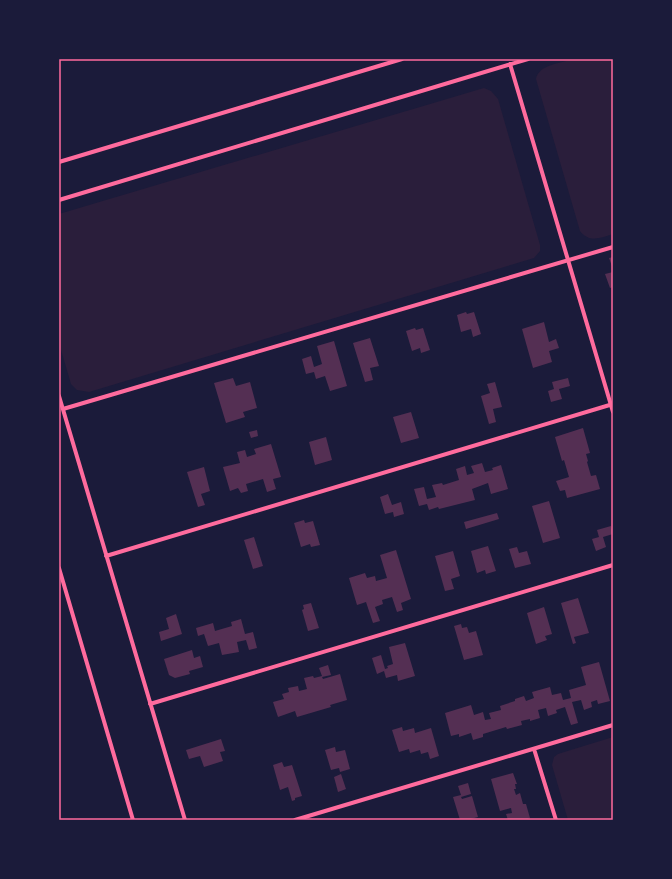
<svg xmlns="http://www.w3.org/2000/svg" width="672" height="879" viewBox="0 0 672 879" font-family="'Fira Sans Condensed',sans-serif">
<rect width="100%" height="100%" fill="#1b1b3a"/>
<path fill="#2a1e3b" d="M574 59H613V234C601 238 589 243 580 231L536 79C539 64 562 63 574 59Z
M484 88 491 91 498 99 540 245V251L534 258 89 392 77 390 71 384 59 343V214Z
M613 737V820H568L552 765 554 757 558 754Z"/>
<path fill="#542f53" d="M613 257V269L609 258Z
M613 272V287L610 288 605 274Z
M466 312 467 314 474 312 481 334 473 337 471 329 461 332 457 315Z
M544 322 549 342 556 339 559 348 549 351 552 362 533 368 522 329Z
M415 328 416 330 423 328 430 350 421 353 420 348 412 351 406 331Z
M370 338 379 366 370 368 373 380 365 382 353 343Z
M334 341 347 386 330 391 325 376 316 379 314 372 306 374 302 359 311 356 314 367 322 364 317 346Z
M233 378 236 386 250 382 257 408 243 412 245 417 226 423 214 383Z
M568 378 570 386 559 389 562 399 551 402 548 391 554 389 552 382Z
M495 382 502 407 493 409 496 422 489 424 481 396 490 393 487 384Z
M411 412 419 438 401 443 393 417Z
M583 428 590 453 586 454 588 461 587 462 591 476 596 475 600 489 567 498 565 490 560 491 556 481 569 477 564 460 562 461 555 437Z
M257 430 258 436 251 438 249 432Z
M326 437 332 460 315 465 309 442Z
M271 444 281 477 273 479 276 489 267 492 263 479 246 484 248 491 241 493 238 488 230 491 223 467 240 463 237 452 245 450 247 457 256 454 254 449Z
M482 463 485 472 493 470 492 468 501 465 508 489 491 494 488 483 472 489 475 500 439 509 438 507 429 510 427 504 419 506 414 489 424 487 427 499 436 497 432 485 442 483 443 485 459 480 456 469 465 466 467 475 474 473 471 466Z
M204 467 210 491 201 494 205 505 198 507 187 472Z
M388 494 392 505 401 502 404 514 394 517 393 512 385 514 380 497Z
M549 501 560 538 543 543 532 506Z
M497 513 499 519 466 529 464 522Z
M304 520 305 523 313 521 320 545 311 547 310 544 301 547 294 523Z
M611 526 613 534 603 537 606 547 596 551 592 539 599 537 597 530Z
M254 537 263 566 253 569 244 540Z
M488 546 496 571 486 574 485 570 477 573 471 551Z
M517 547 519 553 527 551 531 564 515 568 509 549Z
M396 550 411 599 401 603 403 610 397 612 392 597 382 600 383 604 375 607 380 621 373 623 366 602 357 605 349 578 365 573 367 578 375 576 376 581 387 578 380 555Z
M453 551 460 576 451 579 454 589 445 591 435 556Z
M578 598 589 633 574 637 576 643 573 644 561 603Z
M311 603 319 628 308 631 302 610 304 609 303 605Z
M544 607 552 634 545 636 547 640 536 644 527 613Z
M176 614 182 634 161 641 159 632 169 629 166 618Z
M241 619 245 634 253 632 257 648 249 650 246 640 237 642 239 652 222 655 219 643 208 646 204 634 198 636 196 628 213 623 215 631 232 626 231 622Z
M461 624 462 628 467 627 469 633 476 631 483 655 464 660 454 626Z
M405 643 415 676 398 681 397 675 386 678 384 671 377 674 372 658 381 655 385 669 388 668 387 666 393 664 389 647Z
M192 650 194 658 200 656 203 667 189 671 190 674 175 678 169 675 164 659Z
M599 662 610 701 598 704 597 700 591 702 592 707 584 710 581 700 572 702 578 723 571 725 565 707 556 710 557 713 548 716 546 708 538 710 540 718 530 721V719L521 721 522 725 507 729 506 727 483 734V737L473 740 471 733 459 737V734L451 736 445 713 471 705 474 715 483 712 485 720 491 719 489 713 501 710 500 706 515 701V699L524 696 526 701 534 698 532 692 550 687 552 695 561 693 563 700 571 698 569 690 586 685 581 667Z
M328 665 331 675 322 677 323 679 340 674 347 700 330 705 331 707 297 717 295 711 278 717 273 702 284 699 282 694 289 692 288 688 298 686 299 691 307 689 304 678 313 676 314 678 322 676 319 668Z
M402 727 403 731 414 728 415 733 431 728 439 756 430 759 428 752 421 754 420 750 410 753 409 749 399 752 392 730Z
M221 739 225 751 220 752 223 761 204 767 200 756 189 759 186 750Z
M335 747 336 752 345 750 350 769 340 772 339 768 331 770 325 750Z
M282 762 284 767 292 765 302 796 295 798V800L292 801 288 787 280 790 273 765Z
M513 773 517 784H515L516 789H514L516 795 520 793 523 804H526L530 818 526 820H508L506 814 512 813 511 808 500 811 491 779Z
M341 774 346 789 338 792 334 777Z
M468 783 471 794 461 797 462 799 472 796 478 817 467 820H460L453 797 461 795 458 786Z"/>
<g fill="none" stroke-linecap="round" stroke-linejoin="round">
<path stroke="#ff6b9d" stroke-width="4" d="M510 64 613 412
M59 162 402 59
M59 200 528 59
M59 396 185 820
M63 409 613 247
M106 556 613 404
M59 568 133 820
M150 704 613 565
M534 749 556 820
M295 820 613 725"/>
</g>
<rect width="672" height="879" fill="none" stroke="#1b1b3a" stroke-width="120"/>
<rect x="60" y="60" width="552" height="759" fill="none" stroke="#ff6b9d" stroke-width="1.5"/>
</svg>
